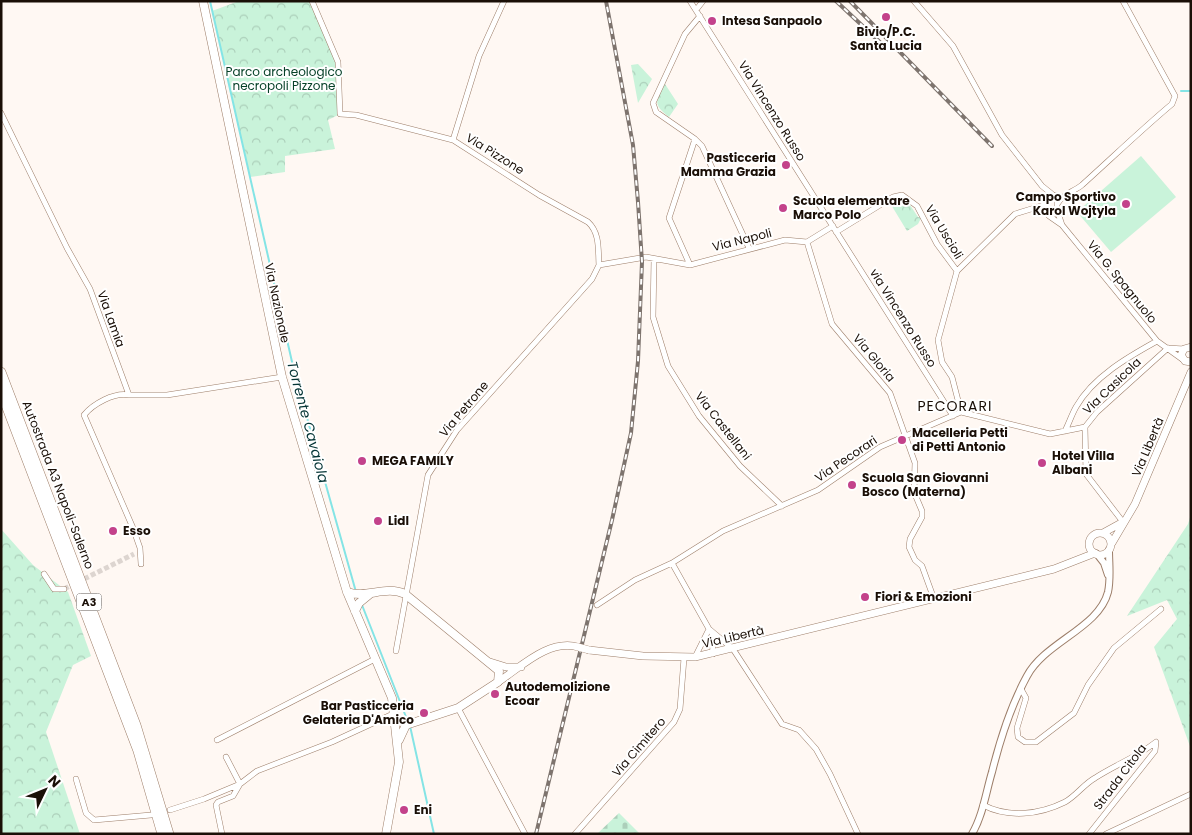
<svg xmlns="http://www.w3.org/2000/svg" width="1192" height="835" viewBox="0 0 1192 835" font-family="Poppins,sans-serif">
<defs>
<pattern id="forest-crowns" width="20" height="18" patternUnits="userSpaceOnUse" patternTransform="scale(1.25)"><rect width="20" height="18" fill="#c9f3da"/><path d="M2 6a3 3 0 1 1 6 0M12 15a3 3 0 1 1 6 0" fill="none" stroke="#accfba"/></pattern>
<pattern id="cemetery-stones" width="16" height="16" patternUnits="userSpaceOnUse" patternTransform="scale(1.25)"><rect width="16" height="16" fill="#c9f3da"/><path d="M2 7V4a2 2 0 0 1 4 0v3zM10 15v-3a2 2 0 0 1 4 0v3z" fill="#accfba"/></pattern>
</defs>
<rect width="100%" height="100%" fill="#fff8f3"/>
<path fill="url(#forest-crowns)" d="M239 1H309L338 62 340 114 328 120 335 149 285 156V172L250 177 212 11Z
M638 64 652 79 638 103 631 65Z
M665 84 678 104 669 117C652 104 656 101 665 84Z
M898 200 910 205 918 217 921 218 918 224 907 231 890 203Z
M1191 514V749L1154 647 1177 619 1167 600 1127 616 1188 524Z
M1 529 33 565 68 592 91 656 73 665 46 732 80 834H1Z"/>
<path fill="url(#cemetery-stones)" d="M619 813 640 834H597Z"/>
<path fill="#c9f3da" d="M1141 156 1176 197 1111 252 1077 212Z"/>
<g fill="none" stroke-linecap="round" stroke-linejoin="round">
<path stroke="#84e4e5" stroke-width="2" d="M210 1 295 375 356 592
M1181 91H1191
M362 605 408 722
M410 726 434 834"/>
<path stroke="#ddd5d0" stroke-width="5" stroke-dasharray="5 2.5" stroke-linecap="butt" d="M64 589 134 554"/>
<g stroke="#9d7e69" stroke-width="6">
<path id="minor" d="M312 1 338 62 340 114 356 115 453 140
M504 1 479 56 453 140 539 195 588 222C600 233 598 249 599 265
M690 1 953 416
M914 1 953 46 1002 135 1042 186 1052 194
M696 10 703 1
M1 113 67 248 90 289 129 395H167L282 377
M695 139 702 146 749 248
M1058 203C1063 194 1073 192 1082 185 1112 158 1141 130 1172 104L1175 96 1123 1
M1057 210 1052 216 1044 211 1045 202 1049 194 1057 196V210L1062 225
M1049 216 1062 225 1157 341 1182 359
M836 232 893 197 902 195 917 206 937 244 957 271
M807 242 832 324 890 393 915 463 914 492 922 511V517L910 539 909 547 915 560 922 566 934 599
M654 259 653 317 668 366 699 416 740 466 782 506
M690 265 669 218 695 139 656 112 653 103 685 34 700 16
M1168 348 1184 349
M129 395C114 392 93 404 84 415L133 528 140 548 141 564
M961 412 952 377 942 362 938 340 957 271 1015 214 1044 205
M1085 427 1097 412 1168 348
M1085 427 1086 474 1123 522
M1065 431C1069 423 1072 414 1076 407 1093 377 1128 357 1157 341
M672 563 709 629 733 649 782 724 799 730 816 749 830 774 858 834
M44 574 54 589H64
M597 605 635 580 672 563 723 531 818 490 880 447 961 412 1050 434 1085 427
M712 633 713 654
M396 651 428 475 457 430 592 279 599 265 646 257 690 265 785 240 807 242 833 226
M695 657 709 629
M1021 689 1026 698 1017 728 1018 737 1025 742H1036L1074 713 1088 685 1114 648 1161 609
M458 708 525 834
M217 740 375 659
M76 779 86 813 94 820 151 815
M983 805C1008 818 1039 815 1065 802 1076 796 1084 784 1095 778 1115 765 1137 757 1156 742L1155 751 1089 834
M170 810 204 799 240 784 226 757
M222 834 216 805 218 802 233 796 240 784 257 771 332 742 395 713
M575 834 674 722 680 709 684 658
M1106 834 1191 794"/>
</g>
<g stroke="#9d7e69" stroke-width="8">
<path id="tertiary" d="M1097 554 1104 563 1108 575
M972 834C983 815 986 792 992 772 1000 740 1011 705 1027 676 1045 642 1099 628 1108 592 1111 578 1109 564 1109 550"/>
</g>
<g stroke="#9d7e69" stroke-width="8">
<path id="secondary" d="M1191 347 1184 349 1181 355 1185 361 1191 362
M1089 544a11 11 0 1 1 22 0a11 11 0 1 1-22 0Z
M1103 533 1123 522
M1112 543 1135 504 1191 372
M589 650 643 656 695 657 1054 569 1095 553
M490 662 506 667H521
M498 682C521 667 548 639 578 647"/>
</g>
<g stroke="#9d7e69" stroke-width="9">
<path id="primary" d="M203 1 282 377 347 592 392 698 399 762 386 834
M347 592C366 599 386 585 405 594L499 671 498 682 458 708 406 725 399 740
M355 611 359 603 370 594"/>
</g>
<g stroke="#9d7e69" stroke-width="10">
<path id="motorway" d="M1 372 136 725 169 834
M1 392 138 751 162 834"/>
</g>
<use href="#minor" stroke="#fff" stroke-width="5"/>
<use href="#tertiary" stroke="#fff" stroke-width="6"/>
<use href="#secondary" stroke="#fff" stroke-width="7"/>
<use href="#primary" stroke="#fff" stroke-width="8"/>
<use href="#motorway" stroke="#fff" stroke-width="9"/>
<g stroke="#7e746e" stroke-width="4">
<path id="rail" d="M836 1 884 46
M850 1 992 146
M536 834 612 520 631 433 638 361 642 262 638 202 633 145 606 1"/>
</g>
<use href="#rail" stroke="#fff" stroke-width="2" stroke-dasharray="5.5" stroke-linecap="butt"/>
<g stroke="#9d7e69" stroke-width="8" stroke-linecap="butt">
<path id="secondary-bridge" d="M578 647 589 650"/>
</g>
<use href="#secondary-bridge" stroke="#fff" stroke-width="7"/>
</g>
<g fill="#c3428b" stroke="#fff" stroke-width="2">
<circle cx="886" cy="17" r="5"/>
<circle cx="712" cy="21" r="5"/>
<circle cx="786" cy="165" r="5"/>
<circle cx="1126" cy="204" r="5"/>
<circle cx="783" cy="208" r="5"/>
<circle cx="902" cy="440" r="5"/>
<circle cx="362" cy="461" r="5"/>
<circle cx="1042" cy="463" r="5"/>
<circle cx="852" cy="485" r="5"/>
<circle cx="378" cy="521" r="5"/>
<circle cx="113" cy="531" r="5"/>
<circle cx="865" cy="597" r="5"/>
<circle cx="495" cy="694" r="5"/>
<circle cx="424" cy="713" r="5"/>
<circle cx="404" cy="810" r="5"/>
</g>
<g text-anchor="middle" stroke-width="4" stroke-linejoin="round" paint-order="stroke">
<rect fill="#fff" stroke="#5f5751" stroke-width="1" x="76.5" y="593.5" width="25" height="17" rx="4"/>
<g font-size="11" font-weight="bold" fill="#1a0f07">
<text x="89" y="606">A3</text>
</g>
<g font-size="12" font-weight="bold" fill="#1a0f07" stroke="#fff" text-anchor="start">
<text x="722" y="25">Intesa Sanpaolo</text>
<text x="886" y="36" text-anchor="middle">Bivio/P.C.<tspan x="886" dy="14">Santa Lucia</tspan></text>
<text x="776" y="162" text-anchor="end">Pasticceria<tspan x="776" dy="14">Mamma Grazia</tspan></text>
<text x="1116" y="201" text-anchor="end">Campo Sportivo<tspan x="1116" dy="14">Karol Wojtyla</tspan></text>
<text x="793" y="205">Scuola elementare<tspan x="793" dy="14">Marco Polo</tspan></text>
<text x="912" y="437">Macelleria Petti<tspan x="912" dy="14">di Petti Antonio</tspan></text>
<text x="1052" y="460">Hotel Villa<tspan x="1052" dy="14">Albani</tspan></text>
<text x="372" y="465">MEGA FAMILY</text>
<text x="862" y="482">Scuola San Giovanni<tspan x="862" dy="14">Bosco (Materna)</tspan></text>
<text x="388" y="525">Lidl</text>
<text x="123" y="535">Esso</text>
<text x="875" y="601">Fiori &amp; Emozioni</text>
<text x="505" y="691">Autodemolizione<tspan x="505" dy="14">Ecoar</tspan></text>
<text x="414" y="710" text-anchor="end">Bar Pasticceria<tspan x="414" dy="14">Gelateria D'Amico</tspan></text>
<text x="414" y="814">Eni</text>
</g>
<g font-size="12" fill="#064128" stroke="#fff">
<text x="284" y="76">Parco archeologico<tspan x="284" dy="14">necropoli Pizzone</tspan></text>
</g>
<g font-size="12" fill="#1a0f07" stroke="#fff">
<text transform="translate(772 111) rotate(58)" y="4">Via Vincenzo Russo</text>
<text transform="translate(495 154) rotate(32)" y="4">Via Pizzone</text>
<text transform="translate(944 232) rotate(59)" y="4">Via Uscioli</text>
<text transform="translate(742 240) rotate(-14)" y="4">Via Napoli</text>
<text transform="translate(1122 282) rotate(51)" y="4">Via G. Spagnuolo</text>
<text transform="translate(277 303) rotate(78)" y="4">Via Nazionale</text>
<text transform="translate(903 318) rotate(58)" y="4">via Vincenzo Russo</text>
<text transform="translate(111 319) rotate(70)" y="4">Via Lamia</text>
<text transform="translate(874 358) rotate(50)" y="4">Via Gloria</text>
<text transform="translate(1112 386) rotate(-44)" y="4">Via Casicola</text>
<text transform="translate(464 409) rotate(-50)" y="4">Via Petrone</text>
<text transform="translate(723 426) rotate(52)" y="4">Via Castellani</text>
<text transform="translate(1148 447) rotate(-67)" y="4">Via Libertà</text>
<text transform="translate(846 459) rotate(-34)" y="4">Via Pecorari</text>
<text transform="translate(58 485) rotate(69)" y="4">Autostrada A3 Napoli-Salerno</text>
<text transform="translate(733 637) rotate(-13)" y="4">Via Libertà</text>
<text transform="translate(639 747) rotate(-49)" y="4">Via Cimitero</text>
<text transform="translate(1120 777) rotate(-53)" y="4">Strada Citola</text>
</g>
<g font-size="14" letter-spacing="1" fill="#1a0f07" stroke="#fff">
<text x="955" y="411">PECORARI</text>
</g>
<g font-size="14" font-style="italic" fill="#053536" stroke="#fff">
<text transform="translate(308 422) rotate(75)" y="5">Torrente Cavaiola</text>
</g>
</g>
<rect width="1192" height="835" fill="none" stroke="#1a0f07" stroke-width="5"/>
<g transform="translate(45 790) rotate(47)" stroke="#ffffff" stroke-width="4" paint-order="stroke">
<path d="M0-4L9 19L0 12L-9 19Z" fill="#1a0f07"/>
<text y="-8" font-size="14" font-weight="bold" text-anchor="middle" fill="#1a0f07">N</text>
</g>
</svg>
